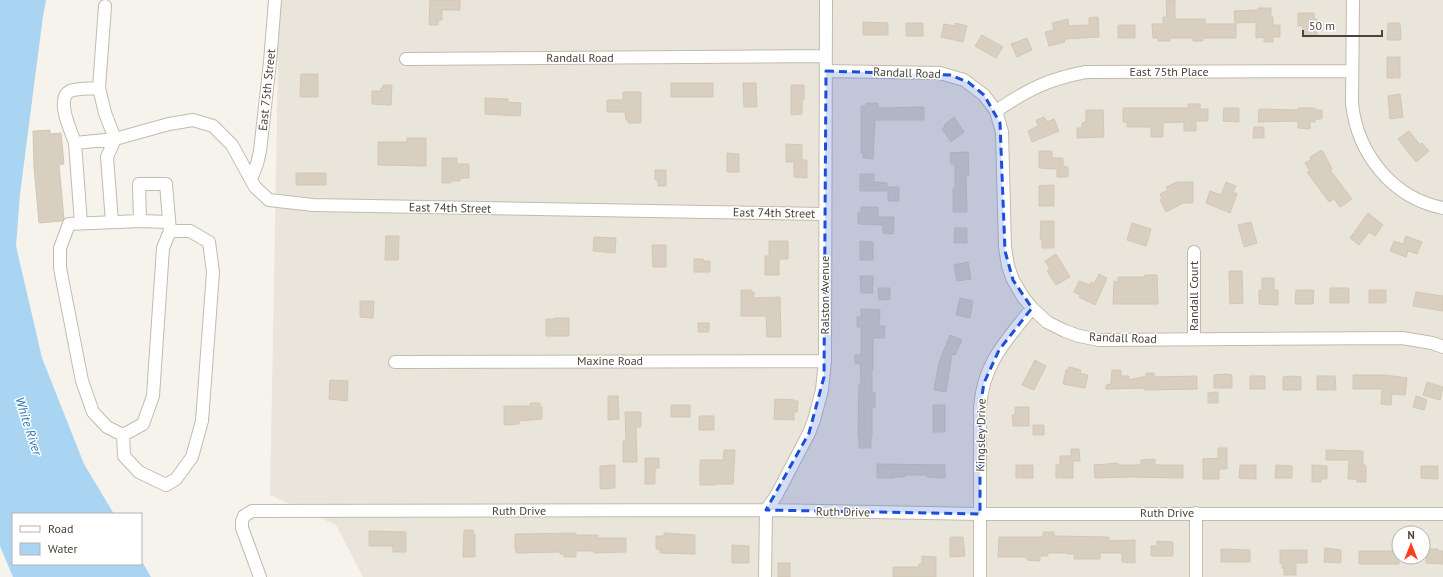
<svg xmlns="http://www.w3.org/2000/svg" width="1443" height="577" viewBox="0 0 1443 577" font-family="'PT Sans',sans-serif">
<rect width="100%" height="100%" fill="#f6f3ec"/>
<path fill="#eae5da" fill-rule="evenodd" d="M270 0H1443V577H363L336 525 270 495 278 63ZM1399 533H1423V557H1399Z"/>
<path fill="#a9d4f2" d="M0 0H46L43 16 20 194 16 246 42 358 84 464 114 514H13V564H141V560L151 577H13L0 546Z"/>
<path fill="#d8cfc1" stroke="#d3c7b4" d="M430 0H460V10H442V20H438V25H429Z
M1166 0H1175V19H1205V24H1236V38H1203V41H1193V38H1170V41H1158V38H1153L1152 24H1163V17H1167Z
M1258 8H1271V17H1273V25H1280V37H1273V42H1264V37L1256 38V22L1235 23 1234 11 1258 10Z
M1298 13H1314V19H1317V36L1303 37V26H1298Z
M1098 17 1099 37 1064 39 1065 42 1049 46 1045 32 1054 30 1052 23 1068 19 1069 26 1089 25V18Z
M863 22 888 23V35H863Z
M906 23H923V36H906Z
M955 23 967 26 963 42 941 37 944 24 955 26Z
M1388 23H1400L1401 40H1387Z
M1118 25H1135V38H1118Z
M982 35 1003 47 996 58 975 46Z
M1027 38 1032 50 1017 57 1011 44Z
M1387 57H1400V78H1387Z
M301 74H318V97H300Z
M671 83H713V97H671Z
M743 83H756L757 107H744Z
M383 85H392L391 105 372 104V91H381V88H383Z
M791 85H804V100H802V114L791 115Z
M623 92H641V123H628V120H626L625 112H607V100H623Z
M1400 94 1403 117 1390 119 1388 96Z
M485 98 508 99V102L521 103 520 116 485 114Z
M866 103H878V108L924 107V120H875L873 159 863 158V153H861V106H866Z
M1188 104H1200V109H1208V121H1196V131H1184V122L1163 123V137H1151V127H1127V122H1123V108H1188Z
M1224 108H1239V122L1223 121Z
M1298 108H1315V110H1322V119H1315V122H1310V129L1298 128V121L1258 122 1259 109 1298 110Z
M1086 110H1103L1104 137 1077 138V128H1082V123L1086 122Z
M954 117 964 132 951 142 942 129 945 126 944 125Z
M1044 117 1047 122 1054 119 1059 131 1032 142 1028 131 1038 126 1036 120Z
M1254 127H1264V138H1253Z
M50 130V134L61 133 64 164 59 165 64 219 62 221 39 223 34 167 33 131Z
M1409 131 1420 145 1422 143 1429 151 1416 162 1398 139Z
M407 138H426V166L378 165V142H407Z
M786 144 802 145V160H807V178L794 177V162H786Z
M1322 150 1332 169 1330 170 1352 199 1340 207 1334 199 1329 202 1307 172 1310 171 1305 163 1311 160 1310 157Z
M1039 151H1052V158H1063V166L1068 167V177H1057V169L1039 168Z
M968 152 969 175 966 176 967 212H953V188H955V164H951L950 153Z
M727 153 739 154V172H727Z
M442 158H457V164H469V178H460V181H451V183H442Z
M655 170H666V186H658V180H655Z
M296 173H326V185H296Z
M860 174H874V182L887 183V191H860Z
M1177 182H1193V203H1183L1166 212 1160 200 1162 199 1160 194 1168 190 1166 187Z
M1226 182 1236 186 1233 192 1237 194 1230 213 1206 203 1210 191 1221 195Z
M1054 185V206H1039V186Z
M888 187H899V201H888Z
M861 207H878V217H894L893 234 883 233V225L858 224V213H861Z
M1368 213 1383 225 1375 236 1369 232 1359 245 1350 238Z
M1041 221H1054V248H1042V239H1040Z
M1251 222 1257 243 1244 247 1238 225Z
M1132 223 1151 229 1146 246 1127 240Z
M955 228H967V243H954Z
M386 236H399L398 260H385Z
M1406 236 1422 242 1417 254 1408 251 1406 257 1390 251 1394 241 1403 244Z
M594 237 616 238 615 253 593 251Z
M769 241H788V259H779V275H765V256H769Z
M860 241 873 242V260H860Z
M652 245H666V267H653Z
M1056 254 1070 277 1056 285 1047 271 1050 269 1045 261Z
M694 259H703V261H710V272H694Z
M968 262 971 279 957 281 954 265Z
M1229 271H1242L1243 303 1230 304Z
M1099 274 1107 278 1095 305 1079 297 1080 295 1074 292 1079 281 1090 285 1091 282 1094 284Z
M1145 275H1157L1158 304H1113L1114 281 1118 283V277H1145Z
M860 276H873V293H861Z
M1262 278H1274V290H1278V305L1259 304V290H1262Z
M878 288H890V299L879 300Z
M1330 288H1349V303H1330Z
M741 290H751V292H754V298L780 297 781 337H767L766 316H741Z
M1296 290H1314L1313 304H1295Z
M1369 290H1386V303H1369Z
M1416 292 1443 296V311L1413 306Z
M960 298 973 301 970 318 956 315Z
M360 301H374L373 318 360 317Z
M861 309 880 310 879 326H885L884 338H873V369H872V393H875V407H872V438H871V448H859V438H858L859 384H861L860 363 855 364V355H861V327H857V317H861Z
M554 318H569V336H546V319H554Z
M698 323H709V332H698Z
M950 335 962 340 955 355 952 354 946 392 934 390 939 362Z
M1035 360 1046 366 1034 390 1022 385Z
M1069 367 1081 370 1080 373 1088 375 1085 388 1063 384 1066 370H1068Z
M1112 370H1121V376H1129V380L1146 376V373H1154V377L1197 376V389L1145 390V388L1106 389V385L1111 384Z
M1226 374 1232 375V388H1214V375Z
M1353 375H1385L1407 378 1405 395 1392 394 1391 405 1381 404 1382 389H1353Z
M1250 376H1265V389H1250Z
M1293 376 1301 377V390H1283V377Z
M1317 376H1335L1336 390H1317Z
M330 380 348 381 347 401 329 399Z
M1427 382 1443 387 1440 400 1423 395Z
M1218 392V403H1208V393Z
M608 396H618L619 419 608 420Z
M1416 396 1427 400 1424 410 1413 407Z
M775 399 794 400V401H798L797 412H794V420L774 419Z
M530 403H540V407H542V419L519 421V424L504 425V406H530Z
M671 405H690V417H671Z
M933 405H945V432H933Z
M1015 407H1029V426H1013L1012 415H1015Z
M625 412H641V427H636L637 462H623V441H626Z
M699 416H714V430H699Z
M1033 425H1044V435H1033Z
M1218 448H1227V469H1219V479H1203V459L1218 458Z
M1071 449H1079L1080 461H1073V478H1056V465H1060V456H1071Z
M724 450H735L733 484H716V485H700V460H723Z
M1326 450 1363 451V464L1366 466V482H1357V479H1348L1349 460H1326Z
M645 458H659V468H655V484H645Z
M1155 459V465H1183V478L1131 477 1095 478 1094 465 1118 463V465H1141V460Z
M877 464 945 465V478L927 477V475H905V477H894V478H877Z
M615 465V488L600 489V466Z
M1016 465H1033V478H1016Z
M1240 465H1256V479L1239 478Z
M1276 465 1292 466V478H1275Z
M1312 465 1327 466V479H1321V482H1312Z
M1421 466H1438V479L1421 478Z
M464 530H473V534H475V557H463Z
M369 531 406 532V552H393V546H369Z
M1043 532H1054V536L1109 537V541L1135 540V563L1122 562V553H1100V559H1074V554H1067V553H1048V556H1040V561L1027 560V557H998L999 537H1043Z
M576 533V535H598V538H626V552L594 553V551H576V557H564V554H560V552L516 553V550H515V534Z
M664 533 695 535V554L660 553V549H656V536H664Z
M950 537H963L965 556 950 557Z
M1157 541 1173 542V556H1151V546H1157Z
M732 545 749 546V563H732Z
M1325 548 1341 550V563L1324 562Z
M1221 549 1250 550V562H1221Z
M1430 549H1438V551H1443V564L1426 563V550H1430Z
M1280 550H1307V563H1296V575H1284V568H1282V563H1280Z
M1359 551H1399V564H1359Z
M922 556 936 557V577H893V567H919V564H922Z
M778 563H790V577H778Z"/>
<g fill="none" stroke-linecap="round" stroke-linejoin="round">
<g stroke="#c2bbae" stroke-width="14">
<path id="minor" d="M1353 0 1352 103C1357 153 1392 198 1443 208
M105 6 99 88 105 113 115 139 107 157 112 222
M406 59 826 56
M826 71 940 73 964 80 984 95 996 111 1002 132 1005 247 1008 266 1013 280 1023 297 1032 308 1047 322 1065 331 1079 336 1099 340 1402 338 1432 343 1443 347
M996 111C1027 90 1048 79 1086 72L1352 71
M75 143C71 131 55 99 70 91 79 88 90 89 99 88
M251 179 257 164 260 151 270 62 275 0
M140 221 169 222
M81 223 75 143 115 139 169 124 193 120 213 126 232 145 255 187 269 200 313 205 825 214
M1194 252V339
M395 362 825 361
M123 435 124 456 139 472 166 485 176 479 192 457 202 421 213 272 209 242 190 231H170L163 248 153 396 143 424 123 435 107 427 93 412 82 381 60 268V248L69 224 140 221 139 184H166L170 231
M260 577 242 528V521L244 516 252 511 766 510 980 514H1443
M765 577 766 510 776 496 809 433 814 420 822 390 825 361 826 0
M980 577V408C983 363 1006 341 1032 308
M1196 577V513"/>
</g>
<use href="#minor" stroke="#fff" stroke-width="12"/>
</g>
<path fill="#1d4ed8" fill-opacity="0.2" stroke="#1d4ed8" stroke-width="3" stroke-dasharray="8 5" stroke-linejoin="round" d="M826 71 950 75 968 82 984 95 1000 123 1005 251 1013 280 1032 308 999 350 984 383 980 408V514L766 510 809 433 824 377Z"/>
<g text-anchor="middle" stroke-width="3" stroke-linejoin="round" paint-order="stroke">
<g font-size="12" fill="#4b4439" stroke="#fff">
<text x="580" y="62">Randall Road</text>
<text x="1169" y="76">East 75th Place</text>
<text transform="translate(907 73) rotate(2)" y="4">Randall Road</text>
<text transform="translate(267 90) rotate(-84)" y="4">East 75th Street</text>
<text transform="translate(450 208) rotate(1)" y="4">East 74th Street</text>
<text transform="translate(774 213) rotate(1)" y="4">East 74th Street</text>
<text transform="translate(825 295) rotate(-90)" y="4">Ralston Avenue</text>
<text transform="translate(1194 296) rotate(-90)" y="4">Randall Court</text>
<text transform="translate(1123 338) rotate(2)" y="4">Randall Road</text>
<text x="610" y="365">Maxine Road</text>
<text transform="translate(981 435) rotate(-89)" y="4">Kingsley Drive</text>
<text x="519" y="515">Ruth Drive</text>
<text transform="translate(843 512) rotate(1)" y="4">Ruth Drive</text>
<text x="1167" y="517">Ruth Drive</text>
</g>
<g font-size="13" font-style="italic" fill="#2e7ab2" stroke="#fff">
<text transform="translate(29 426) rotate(72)" y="5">White River</text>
</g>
</g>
<rect x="12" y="513" width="130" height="52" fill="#ffffff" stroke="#b7b4b0"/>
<rect x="20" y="526" width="20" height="6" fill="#ffffff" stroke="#b7b4b0"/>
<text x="48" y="533" font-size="12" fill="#4b4439">Road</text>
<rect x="20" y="543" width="20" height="12" fill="#a9d4f2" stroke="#b7b4b0"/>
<text x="48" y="553" font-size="12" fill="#4b4439">Water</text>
<g transform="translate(1411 545)"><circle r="19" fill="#ffffff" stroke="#b7b4b0"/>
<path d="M0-3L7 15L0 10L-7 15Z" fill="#fc3f1d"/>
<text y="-6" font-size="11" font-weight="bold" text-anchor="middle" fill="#4b4439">N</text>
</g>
<path d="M1303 30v6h79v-6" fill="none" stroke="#4b4439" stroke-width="2"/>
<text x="1309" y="30" font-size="12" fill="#4b4439" stroke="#ffffff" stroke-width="3" paint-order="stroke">50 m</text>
</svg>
